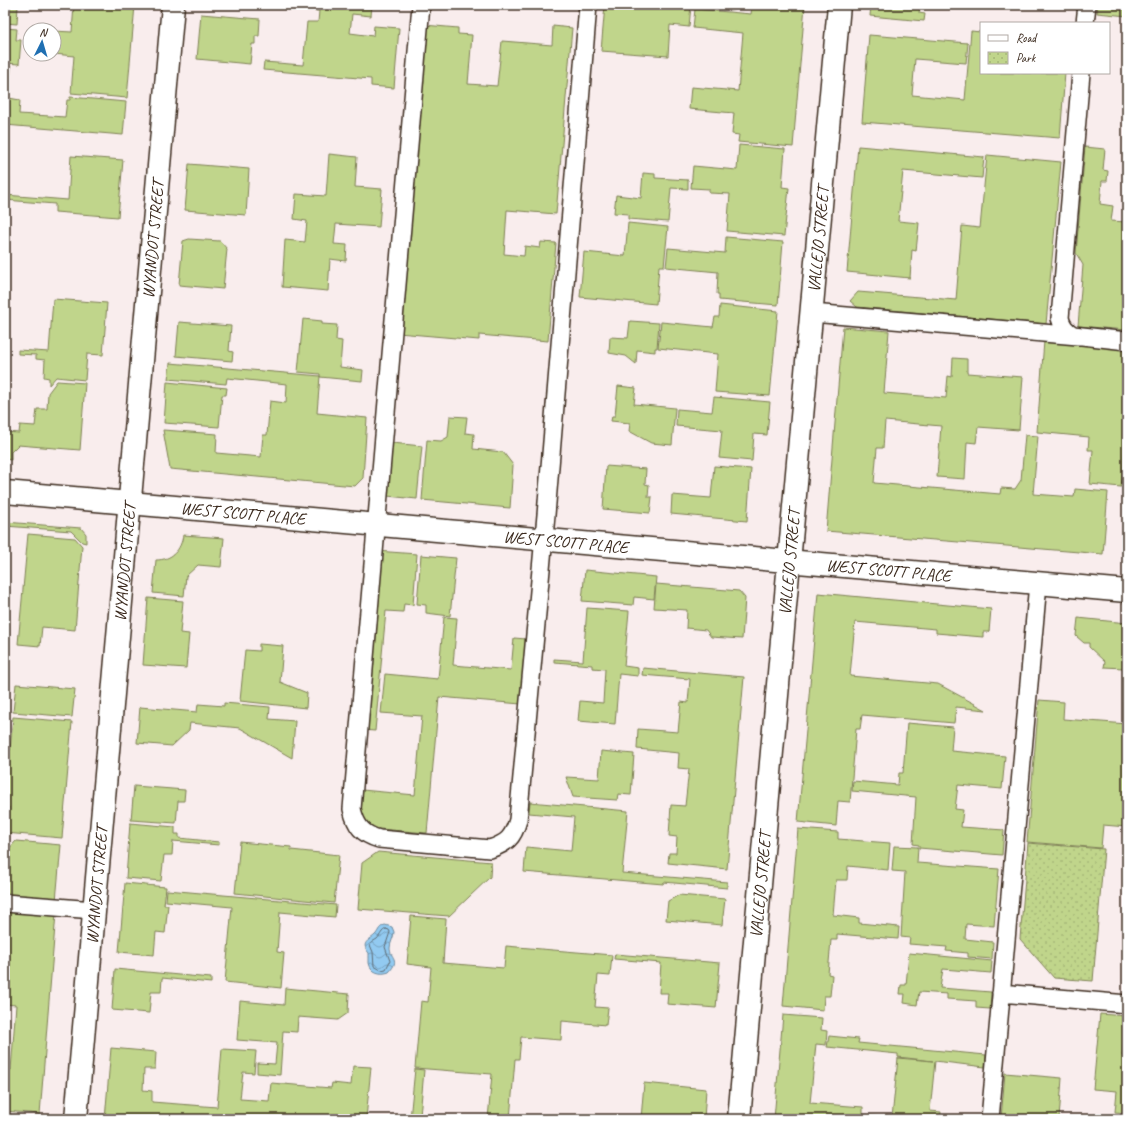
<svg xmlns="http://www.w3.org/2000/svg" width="1132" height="1124" viewBox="0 0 1132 1124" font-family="Caveat,sans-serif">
<defs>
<pattern id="park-dots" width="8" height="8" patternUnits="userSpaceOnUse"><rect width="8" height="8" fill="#c0d58b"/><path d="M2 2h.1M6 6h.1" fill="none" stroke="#a6b778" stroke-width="1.8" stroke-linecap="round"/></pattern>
<pattern id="water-waves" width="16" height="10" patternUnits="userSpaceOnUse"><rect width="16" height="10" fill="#92caf1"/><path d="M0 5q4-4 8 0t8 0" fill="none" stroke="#78a4c3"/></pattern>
</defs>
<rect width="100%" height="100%" fill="#f9eded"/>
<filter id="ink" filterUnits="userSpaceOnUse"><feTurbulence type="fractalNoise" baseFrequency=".025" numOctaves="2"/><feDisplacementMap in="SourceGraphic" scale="8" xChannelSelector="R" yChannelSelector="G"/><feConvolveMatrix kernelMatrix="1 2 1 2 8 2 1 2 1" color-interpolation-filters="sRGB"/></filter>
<g filter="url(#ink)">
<path fill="#c0d58b" stroke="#7e8054" d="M5 5H18L17 24 5 23Z
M74 5H135L127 98 71 93 74 56 54 54V31L72 32Z
M297 5H372L371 16 352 14 350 33 373 36 374 26 399 28 394 88 371 86V79L263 70 264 62 303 65 307 22H318L319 11 296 9Z
M605 5H691L689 27 670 25 668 56 601 51Z
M752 5H805L793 147 738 142 739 135 732 134 734 113 689 109 691 87 738 91 743 33 693 28 695 9 751 14Z
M871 5H920L919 13 925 14 924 21 870 16Z
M1098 5H1127V16L1097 13Z
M201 14 260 19 259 36H255V44H252L250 64 197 59Z
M424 25 458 28V34L472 35 468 84 497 86 502 41 552 45 553 26 572 28 556 214 507 210 504 254 524 256 525 246 540 248 541 242 556 243 548 341 479 335V340L398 333Z
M5 28 17 29 16 40H21L19 64 5 63Z
M971 31 981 32V73H1065L1060 138 862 122 869 35 968 43 966 63 915 59 912 95 965 100Z
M5 66 11 67 9 98 20 100 19 114 65 117 67 100H70V97L126 102 123 135 5 125Z
M739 145 785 149 782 187 789 188 784 236 727 231 730 194 709 193V189L691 188 693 166 737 170Z
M858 146 984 157 982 178 903 171 898 221 919 223 916 251 912 250 910 278 847 272Z
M1085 147 1105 149 1103 170 1108 171 1107 181H1102L1100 204 1113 206 1111 221 1127 222V330L1078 326 1083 265 1076 253Z
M329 154 357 157 355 187 382 189 379 227 336 224 334 244 347 245 346 261 330 259 328 291 282 287 285 240 305 242 307 221 294 219 296 194 326 196Z
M987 155 1061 162 1046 324 857 307 850 301 858 292 956 300 962 226 980 228Z
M71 156 123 160 118 217 55 212V204L5 200V195L68 200Z
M189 164 249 169 246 215 185 210Z
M643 173 655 174V178L688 180V189L671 188 668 222 628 219V214L614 213 616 195 641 198Z
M628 223 668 227 664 266H659L656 304 580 297 584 252 625 256Z
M726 237 783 242 778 305 719 300V294H717L718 272 666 267 668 248 725 253Z
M189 239 220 241 227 249 223 289 179 285 183 241Z
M53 299 107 303 103 355 87 354 85 380 56 377 49 385V378L44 377 45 360 36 359V355L18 354V350L49 352Z
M720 305 778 311 770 396 715 392 718 354 658 348 661 322 713 327 715 317H719Z
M303 319 322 321V324L337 325 336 340 342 341 340 367 363 370 362 381 320 377V374L298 372Z
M630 321 659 323 657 348H655V352L637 350 636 364 626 356 609 353 610 337 628 338Z
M179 322 231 326 229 351 233 352 232 361 176 356Z
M843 327 889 331 884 393 946 398 948 376 952 377 953 358 967 359V373L1023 377 1019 430 978 427 976 443 967 442 965 479 937 477 941 426 885 421 883 448H877L874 483 1000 494 1001 488 1015 489 1021 480 1025 435 1038 436 1033 494 1074 497 1075 489 1108 492 1103 554 826 531Z
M1044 341 1127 347V446H1125L1121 487 1090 484 1093 450H1088L1089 437 1037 432Z
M170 363 320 376 317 413 367 418 363 478 355 486 170 469 163 430 217 434 216 453 261 457 263 435H267L270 401 286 403 287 384 227 378 226 384 168 379Z
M57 381 85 383 80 450 18 445 11 452V460L5 459V432L19 433 20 425 35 426 37 409H47L48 393Z
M167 382 227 388 226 395H222L219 427 164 423Z
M618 386 636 388 634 404 675 408 672 445 651 443 629 431 630 423 611 421 612 416H615Z
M714 397 770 402 767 435 754 434 752 461 719 458 722 430 676 426 677 409 712 412Z
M450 416 467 417 465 433 474 434 473 449 503 452 513 465 510 508 422 500 427 440 441 441 448 437Z
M392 443 422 446 417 499 387 496Z
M606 466 646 469 645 484 649 485 648 497H652L650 513 603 509Z
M714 466 751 469 747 521 671 514 672 495 711 498Z
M5 522 81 528 86 534V543L82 542 71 531 5 526Z
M28 534 75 538 82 546 75 630 42 627 40 646 18 644Z
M183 535 224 538 221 567 198 565 186 576 184 596 153 593 156 560C172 560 181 550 183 535Z
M376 551 417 554 413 605 404 604 403 612 386 611 375 731 361 730Z
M421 555 456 558 450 616 426 613V605L417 604Z
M585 570 656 577 654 599 634 597 633 605 582 601Z
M656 584 739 591 745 598 742 639 711 637 706 630 686 628 687 610 654 608Z
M818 593 991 609 989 632H983V637L936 633V629L855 622 850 676 938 684 986 710 956 707 954 723 862 715 860 729H856L850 802 838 801 836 826 798 822Z
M148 598 183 601 180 633 189 634 186 668 143 665Z
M587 608 629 611 624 666 638 668V676L619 674 615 724 578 721 580 701 603 703 605 669 592 668V665L554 662V659L583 661Z
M444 617 457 618 453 665 511 670 514 638 526 639 521 704 439 697 427 833 368 828 359 817 362 790 415 795 422 716 381 713 385 674 438 679Z
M1078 618 1127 623V663H1124L1123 668 1104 667 1105 662 1089 647V643H1084L1076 636Z
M259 644 283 646 280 682 307 693 306 708 240 701 245 650 259 651Z
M643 668 744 677 727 869 668 863 669 853H676L677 837 669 836 671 805 685 806 689 769 678 768 679 753 637 749 638 729 678 732 681 702 688 703 690 679 642 675Z
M16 684 75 689 72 717 13 712Z
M1039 700 1064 702 1063 719 1127 724V827L1103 825 1101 848 1027 842Z
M224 703 270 707 269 719 295 721 292 758 240 728 190 723 189 730 172 746 137 743 140 707 197 712 198 704 224 706Z
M13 717 72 722 62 838 5 833V830H7L9 807 5 806V750H10Z
M907 723 953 727 951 751 1005 756 1002 789 958 785 955 809 963 810 961 827 1004 830 1002 855 919 848V845L913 844 916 797 852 791 853 781 898 785 899 773H903Z
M601 751 634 754 631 795 618 794 617 800 573 797 566 777 599 779Z
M134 786 185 790 184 801H178L176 823 131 820Z
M530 802 628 811 622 873 727 882V888L664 882 663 884 524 872 526 847 571 851 574 817 529 813Z
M130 823 175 827V834H179V838L219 842V845L173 841 172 855H164L161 881 126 878Z
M798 829 838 832V839L890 843 888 870 848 866 847 880H836L833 915 859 918V923L899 927 898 939 837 934V940H831L828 974 832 975 830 996H824L823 1010 783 1006Z
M16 841 61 845 56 901 5 897V853Z
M240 842 291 847V850L339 855 334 903 235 893Z
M894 846 918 847 917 863 999 869 994 926 966 924 965 939 993 942 992 959 968 957V953L946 951 947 947 909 944 910 938 901 937 905 872 892 871Z
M378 852 491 862 490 877 449 916 358 909 362 863Z
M125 883 166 887 164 905H168L165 933 156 932 154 955 119 952Z
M167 890 336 905 335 917 280 912 277 952 284 953 281 988 225 982 232 907 166 901Z
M679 895 725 899 722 925 666 920 668 901Z
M5 909 56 913 40 1114 5 1111V1070H11L16 1005 5 1004Z
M411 916 446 919 443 963 504 968 506 946 612 955 610 976 598 975 595 1007 608 1008 606 1025 562 1021 561 1040 521 1037 519 1059H515L510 1119H488L492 1074 415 1068 421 1001 428 1002 431 967 407 964Z
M909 953 992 961 991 973 943 969 940 988 991 992 990 1009 976 1008V1001L947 999V994L919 992 917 1005 904 1003 905 994H900L901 985H906Z
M615 954 720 963 716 1008 667 1004 668 993H659L661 963 614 959Z
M115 969 211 978V983L162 978 161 992H151L149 1013 112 1010Z
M285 988 349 994 348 1013 338 1020 298 1017 297 1032 283 1031 280 1075 257 1073V1063L275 1064 277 1043 237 1040 240 1001 284 1005Z
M1100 1014 1126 1016 1122 1056 1127 1057V1113L1115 1112 1117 1091 1093 1089Z
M783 1015 822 1018 821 1030 827 1031 826 1045 816 1044 810 1103 863 1107V1115L892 1118 898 1058 933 1061 898 1057V1054L827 1047 829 1036 859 1039 858 1043 986 1055 985 1067 935 1061 930 1111 941 1112 940 1119H774Z
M111 1048 156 1052 155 1069H144L143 1090 152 1091V1102L217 1107 222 1049 256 1051 254 1073 243 1072 240 1099 269 1101 271 1083 331 1088 332 1083 351 1085 353 1066 371 1067 366 1119H105Z
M415 1069 424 1070 420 1116 428 1117 427 1119H410Z
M1005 1073 1062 1078 1059 1119H1001Z
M644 1083 706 1089 704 1119H641Z"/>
<path fill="url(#park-dots)" stroke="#7e8054" d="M1028 843 1104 849 1093 981 1054 978 1020 939Z"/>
<path fill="url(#water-waves)" stroke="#6f8a9d" d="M385 925 392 927 394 932C394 937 390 943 390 948 390 958 401 959 389 972 381 975 371 973 369 963 369 960 369 957 369 953 359 942 371 940 376 934 379 930 379 927 385 925Z"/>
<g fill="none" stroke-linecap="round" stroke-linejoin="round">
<path stroke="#5e6a72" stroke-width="1" d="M386 929 389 930 390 932 385 947 390 961 386 969 381 970 374 966 373 952 370 945C372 941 374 941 377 939 381 935 381 931 386 929Z"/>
<g stroke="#3b2a1e" stroke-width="20">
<path id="service" d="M421 5 352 809C356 826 362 834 379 839L490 849C507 843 513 838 518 820L546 515 588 5
M1085 23 1087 5
M1081 73 1060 318C1062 326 1065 330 1073 335L1127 341
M812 313 1078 336
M5 903 94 910
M1001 993 1127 1004
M990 1119 1038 583"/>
</g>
<g stroke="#3b2a1e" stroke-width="25">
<g id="minor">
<path id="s1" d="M5 492 1127 591"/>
<path id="s2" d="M76 1119 173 5"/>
<path id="s3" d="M739 1119 839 5"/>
</g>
</g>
<use href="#service" stroke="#fff" stroke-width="17"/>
<use href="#minor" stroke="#fff" stroke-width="22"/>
</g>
</g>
<g text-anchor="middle" stroke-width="4" stroke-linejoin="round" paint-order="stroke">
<g font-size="17" fill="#3b2a1e" stroke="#fff">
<text dy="6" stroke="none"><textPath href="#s2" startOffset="883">WYANDOT STREET</textPath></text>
<text dy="6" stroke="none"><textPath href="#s3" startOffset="883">VALLEJO STREET</textPath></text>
<text dy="6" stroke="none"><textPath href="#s1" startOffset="239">WEST SCOTT PLACE</textPath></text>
<text dy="6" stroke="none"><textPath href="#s1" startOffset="563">WEST SCOTT PLACE</textPath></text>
<text dy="6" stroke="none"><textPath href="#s2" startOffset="559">WYANDOT STREET</textPath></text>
<text dy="6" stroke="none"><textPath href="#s3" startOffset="559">VALLEJO STREET</textPath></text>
<text dy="6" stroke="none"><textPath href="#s1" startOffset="887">WEST SCOTT PLACE</textPath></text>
<text dy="6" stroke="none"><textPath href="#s2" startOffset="235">WYANDOT STREET</textPath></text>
<text dy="6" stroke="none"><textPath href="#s3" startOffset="235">VALLEJO STREET</textPath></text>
</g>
</g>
<rect width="1132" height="1124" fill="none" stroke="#fff" stroke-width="20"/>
<rect x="10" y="10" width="1112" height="1104" fill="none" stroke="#3b2a1e" stroke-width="1.5" filter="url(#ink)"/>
<rect x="980" y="22" width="130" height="52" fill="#ffffff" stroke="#b1aaa5"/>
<rect x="988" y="35" width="20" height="6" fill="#ffffff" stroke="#b1aaa5"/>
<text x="1016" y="42" font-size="12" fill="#3b2a1e">Road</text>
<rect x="988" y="52" width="20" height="12" fill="url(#park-dots)" stroke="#b1aaa5"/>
<text x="1016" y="62" font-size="12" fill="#3b2a1e">Park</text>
<g transform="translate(42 42) rotate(5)"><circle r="19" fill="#ffffff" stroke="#b1aaa5"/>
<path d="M0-3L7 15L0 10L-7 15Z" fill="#1f6fb2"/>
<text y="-6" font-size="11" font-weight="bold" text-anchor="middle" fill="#3b2a1e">N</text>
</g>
</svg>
